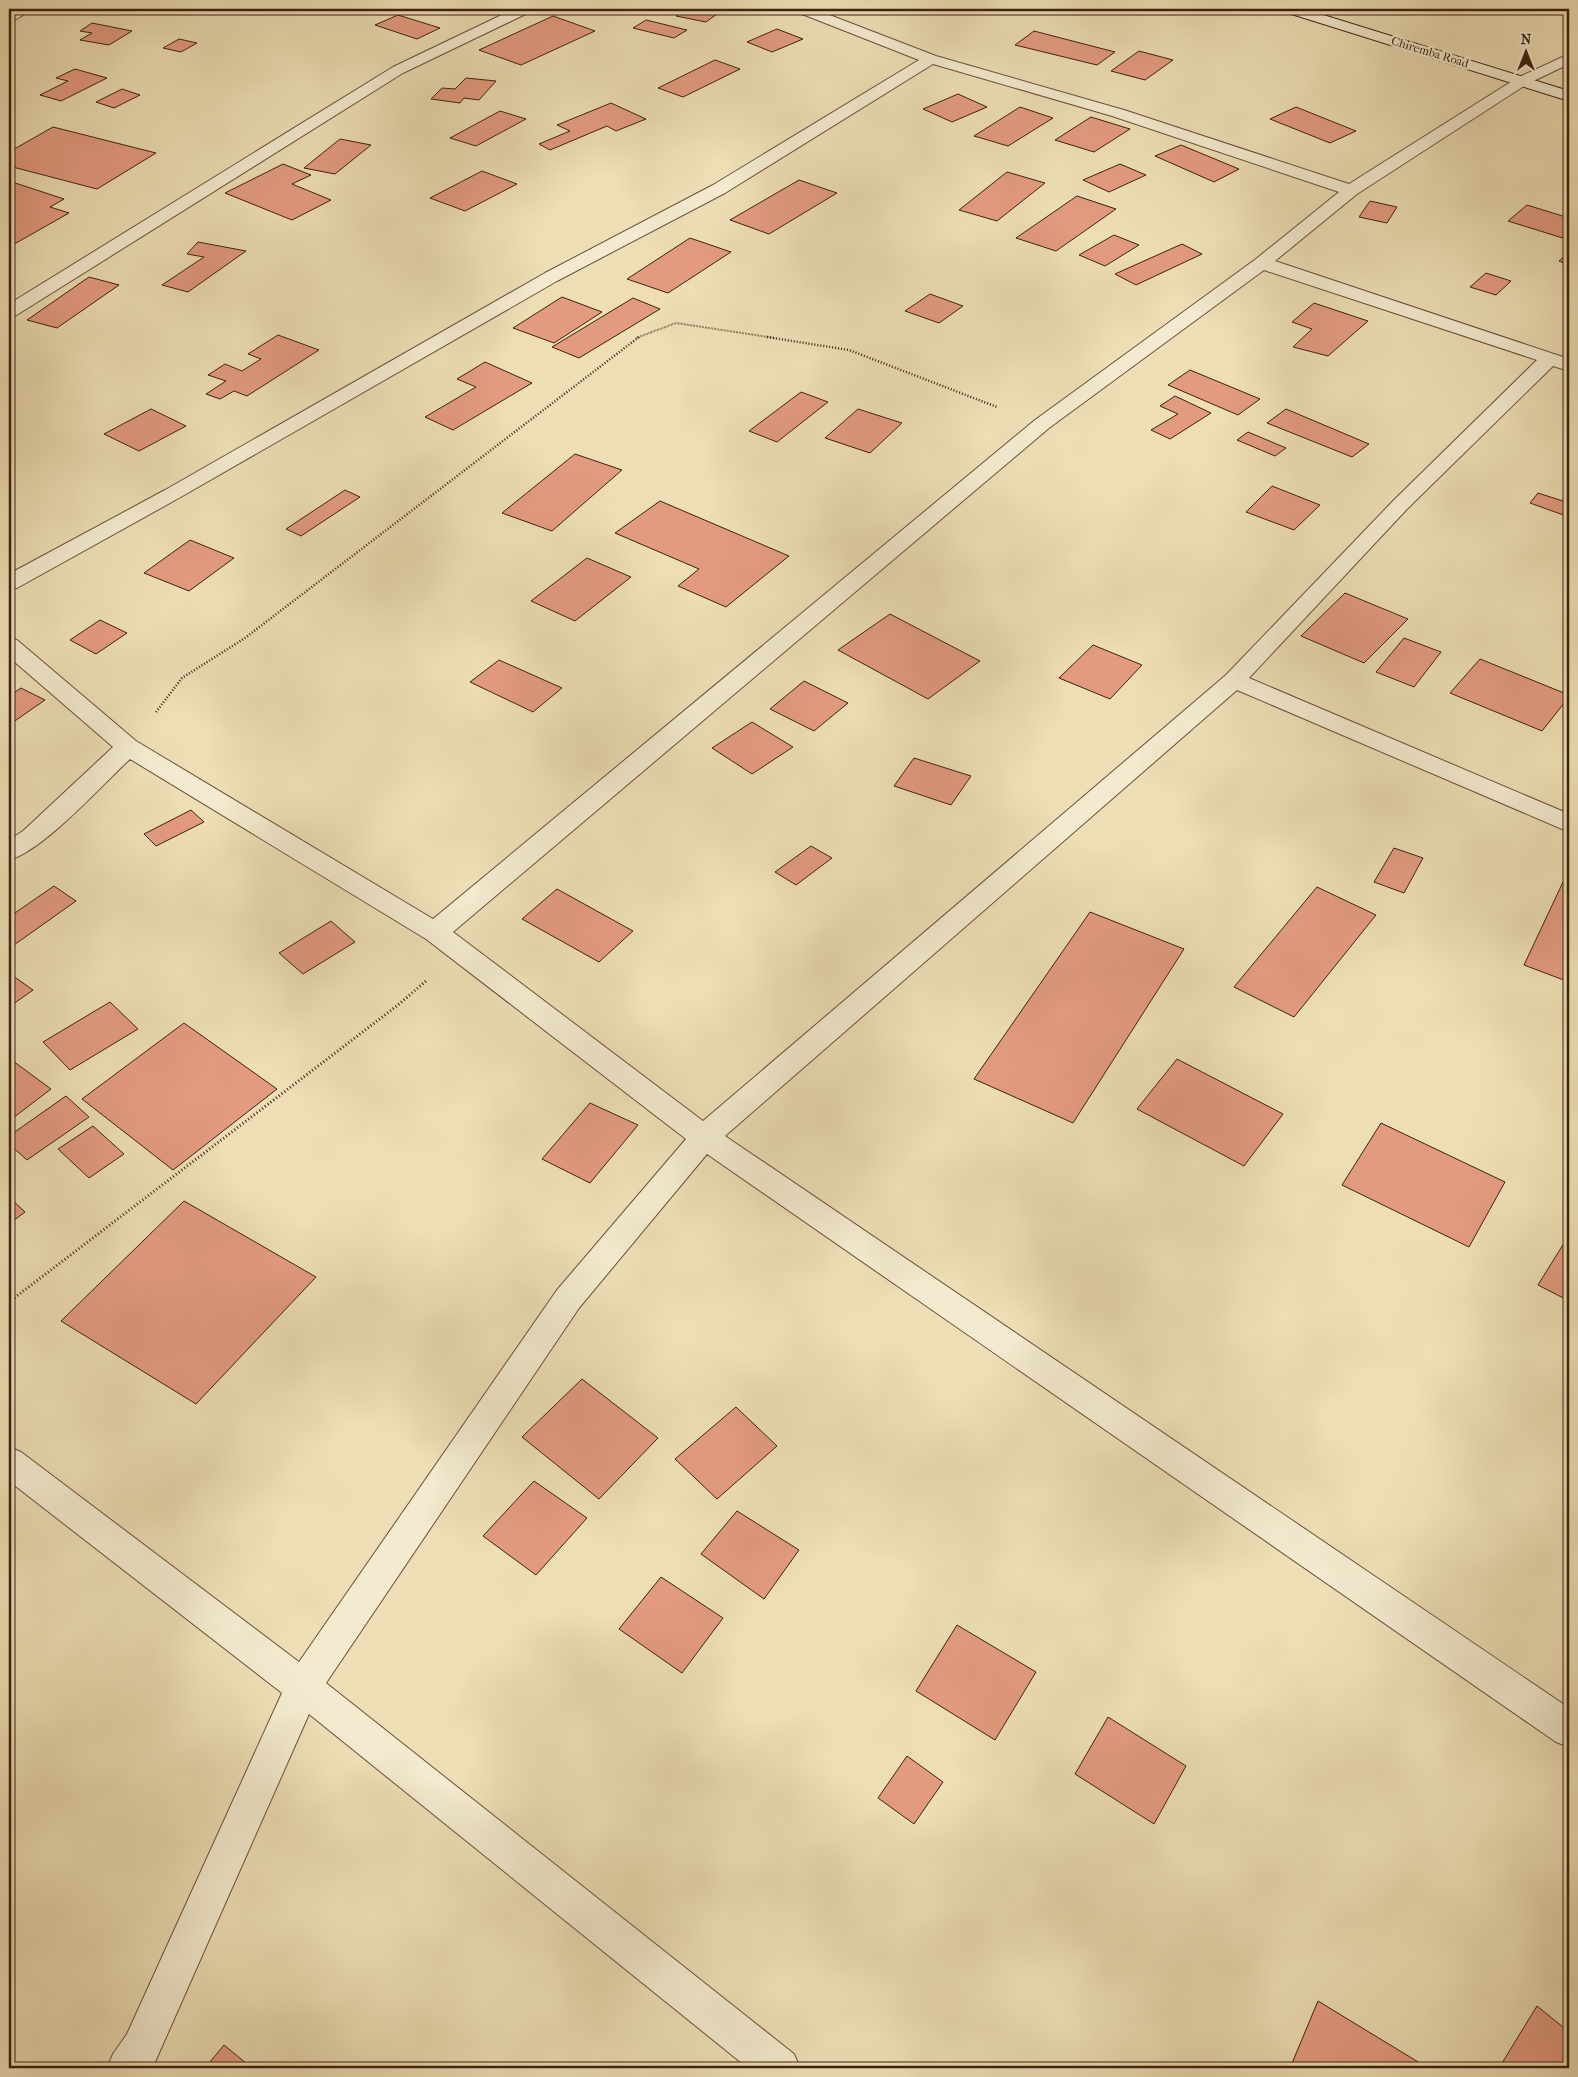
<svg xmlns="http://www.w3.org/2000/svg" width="1578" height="2077" viewBox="0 0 1578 2077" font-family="'IM FELL French Canon',serif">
<rect width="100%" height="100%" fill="#eddeb5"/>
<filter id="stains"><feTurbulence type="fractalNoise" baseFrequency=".004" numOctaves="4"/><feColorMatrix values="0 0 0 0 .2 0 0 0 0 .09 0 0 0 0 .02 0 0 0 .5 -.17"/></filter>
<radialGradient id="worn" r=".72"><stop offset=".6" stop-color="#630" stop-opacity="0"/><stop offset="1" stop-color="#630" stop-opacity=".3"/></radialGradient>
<path fill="#e39b80" stroke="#3e2110" d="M686 9H724L706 22 676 16Z
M863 9H893L883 15Z
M398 15 440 28 417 39 375 25Z
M553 16 595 31 521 65 479 50Z
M646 20 687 30 674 38 633 28Z
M92 23 132 31 109 45 80 40 92 33 80 31Z
M777 29 803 39 772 52 747 42Z
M1034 31 1115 52 1097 65 1015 45Z
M179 39 197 43 181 52 163 48Z
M1139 51 1173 60 1145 80 1111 71Z
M715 60 740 69 683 97 658 88Z
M75 69 107 78 61 101 40 95 68 81 56 78Z
M466 78 496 81 479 100 464 98 460 103 431 99 442 88 455 89Z
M122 89 140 95 114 108 96 102Z
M958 94 987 107 952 122 923 109Z
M611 103 646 119 616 131 607 126 550 150 539 144 570 131 557 125Z
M1020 107 1053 118 1008 146 974 136Z
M1296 107 1356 131 1330 143 1270 119Z
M500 111 526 119 476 146 450 138Z
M1091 117 1130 129 1094 152 1055 140Z
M53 127 156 153 97 189 9 166V152Z
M340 139 371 145 335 174 304 168Z
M1181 145 1239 169 1214 182 1155 156Z
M283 164 311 175 292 184 331 200 292 220 225 193Z
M1120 164 1146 175 1109 192 1083 180Z
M482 171 517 184 465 211 430 198Z
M1007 172 1045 183 997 221 959 210Z
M799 180 837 193 769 234 730 220Z
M9 181 64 199 50 207 69 213 9 247Z
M1077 196 1116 209 1056 251 1016 238Z
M1370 201 1397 207 1387 223 1359 217Z
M1527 205 1569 218V240L1508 221Z
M1114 235 1139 245 1105 266 1079 255Z
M690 238 731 252 668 293 627 279Z
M198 242 246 251 188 292 162 285 204 257 187 254Z
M1182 244 1202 254 1136 285 1115 274Z
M1569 252V265L1559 261Z
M1486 273 1511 281 1496 295 1470 287Z
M89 277 119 285 57 328 27 320Z
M930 294 963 306 939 323 905 311Z
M562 297 602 312 554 343 513 328Z
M633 298 660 309 579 358 552 347Z
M1314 303 1368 321 1328 356 1293 347 1312 329 1292 322Z
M278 335 319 350 247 396 234 391 220 399 206 394 226 381 208 375 225 364 242 371 261 359 248 354Z
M485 362 532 383 453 430 425 417 476 387 457 379Z
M1190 370 1260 399 1238 415 1168 385Z
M801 392 828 402 777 442 749 431Z
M1175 396 1211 413 1170 439 1151 430 1178 414 1160 406Z
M151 409 186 426 139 451 104 434Z
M858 409 902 423 870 453 825 438Z
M1286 409 1369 444 1352 457 1267 423Z
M1248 432 1286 448 1275 456 1237 440Z
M575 454 622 470 552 531 502 513Z
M1272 486 1320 505 1294 530 1246 512Z
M345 490 360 497 301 536 286 529Z
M1538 493 1569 503V517L1530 503Z
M660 501 789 556 726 607 678 586 699 569 615 533Z
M190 540 234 558 189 591 144 573Z
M587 558 631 577 575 621 531 601Z
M1345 593 1408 619 1364 663 1301 636Z
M890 614 980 661 928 699 838 650Z
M100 620 127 633 96 654 70 640Z
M1404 638 1441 652 1414 687 1376 672Z
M1093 645 1142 665 1110 699 1059 678Z
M1480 659 1569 695V697L1542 731 1450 693Z
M499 660 562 688 533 712 470 682Z
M804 681 848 703 814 731 770 709Z
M21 688 45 700 9 725V696Z
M752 722 793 747 752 774 712 748Z
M914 758 971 776 951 805 894 786Z
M191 810 204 822 156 846 144 834Z
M811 846 832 858 796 885 775 872Z
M1394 848 1423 858 1404 893 1374 882Z
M1563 882 1569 884V982L1524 965Z
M54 886 76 901 14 945 9 941V917Z
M1317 887 1376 915 1294 1017 1234 987Z
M557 889 633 931 599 962 522 919Z
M1090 912 1184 949 1073 1123 974 1079Z
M331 921 355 942 303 974 279 953Z
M9 973 33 990 9 1007Z
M110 1002 138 1029 70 1070 43 1042Z
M184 1023 277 1089 173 1170 82 1099Z
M1177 1059 1283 1114 1244 1166 1137 1109Z
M13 1061 51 1089 9 1121V1064Z
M66 1096 89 1117 27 1160 9 1144V1136Z
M590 1103 638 1125 590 1183 542 1159Z
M1381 1123 1505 1182 1469 1247 1342 1185Z
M93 1126 124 1154 89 1178 58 1149Z
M9 1197 25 1212 9 1224Z
M184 1201 316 1277 196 1404 61 1321Z
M1569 1235V1301L1538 1285Z
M582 1379 658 1438 599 1499 522 1437Z
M736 1407 777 1446 717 1499 675 1459Z
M534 1481 587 1518 536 1575 483 1536Z
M737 1511 799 1550 764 1599 701 1554Z
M661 1577 723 1618 682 1673 619 1629Z
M957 1625 1036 1672 995 1740 916 1691Z
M1108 1717 1186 1766 1154 1824 1075 1774Z
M907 1756 943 1782 914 1824 878 1798Z
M1318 2001 1428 2068H1290Z
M1537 2006 1569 2032V2068H1499Z
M224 2045 252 2068H205Z"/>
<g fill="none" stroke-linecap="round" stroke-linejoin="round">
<g stroke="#6a5039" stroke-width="2">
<path id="street" d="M17 9H34L9 23V13Z
M514 9H532L530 12 403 73 15 316 9 317V304L393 67Z
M795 9H814L936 56 1124 110 1349 184 1517 78 1569 54V64L1527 84 1357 194 1275 261 1569 359V371L1553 366 1407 509 1249 678 1569 814V832L1237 690 725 1136 1569 1708V1747L1556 1742 707 1154 579 1308 326 1683 794 2054 800 2068H748L309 1714 155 2062 151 2068H107L113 2054 127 2034 282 1693 9 1481V1447L21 1452 299 1662 557 1290 686 1139 426 939 130 759C102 785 43 851 9 860V840L23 831 113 747 9 657V638L17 640 136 741 433 919 1035 420 1256 259 1339 192 1112 116 933 64 725 193 557 281 179 498 17 588 9 589V574L165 490 545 273 713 185 919 60 797 12ZM1264 270 1537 360 1393 501 1226 675 703 1121 453 932 1049 428Z"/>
</g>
<g stroke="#3e2110" stroke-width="2">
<path id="secondary" d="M1283 9H1304L1569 91V101L1285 12Z"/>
</g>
<path stroke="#3e2110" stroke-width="2" stroke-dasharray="0.5 1" stroke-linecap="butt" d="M636 338 676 323 775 338"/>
<path stroke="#3e2110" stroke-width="2.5" stroke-dasharray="1 2" stroke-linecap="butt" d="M767 337 849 350 997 407
M156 712 182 678 245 638 639 337"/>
<path stroke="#3e2110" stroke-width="3" stroke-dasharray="1 2.5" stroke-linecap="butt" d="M9 1302 398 1005 426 981"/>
<use href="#street" fill="#f3eacf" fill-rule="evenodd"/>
<use href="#secondary" fill="#f3eacf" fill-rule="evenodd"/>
</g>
<g text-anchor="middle" stroke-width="5" stroke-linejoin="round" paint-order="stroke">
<g font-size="12" fill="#3e2110" stroke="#f3eacf">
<text transform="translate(1430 52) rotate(17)" y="4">Chiremba Road</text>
</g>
</g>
<rect width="1578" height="2077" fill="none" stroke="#eddeb5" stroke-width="30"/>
<rect x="10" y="10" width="1558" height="2057" fill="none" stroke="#3e2110" stroke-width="2.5"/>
<rect x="15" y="15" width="1548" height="2047" fill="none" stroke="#3e2110"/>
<g transform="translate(1526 52)" stroke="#f3eacf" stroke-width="4" paint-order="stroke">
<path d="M0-4L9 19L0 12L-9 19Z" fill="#3e2110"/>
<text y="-8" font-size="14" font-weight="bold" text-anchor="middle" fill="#3e2110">N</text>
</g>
<rect width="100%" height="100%" filter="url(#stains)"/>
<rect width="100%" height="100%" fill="url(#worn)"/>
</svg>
